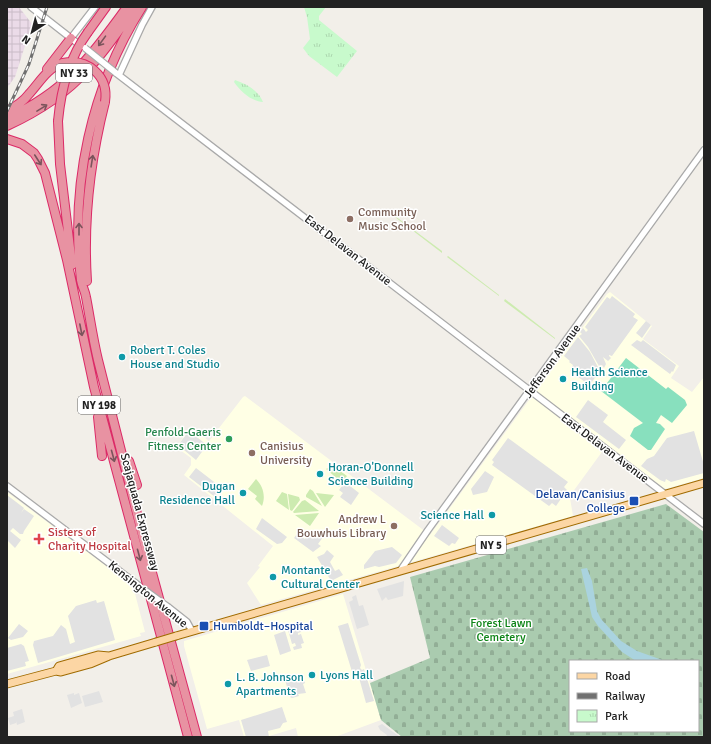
<svg xmlns="http://www.w3.org/2000/svg" width="711" height="744" viewBox="0 0 711 744" font-family="Signika,sans-serif">
<defs>
<pattern id="industrial-grid" width="8" height="8" patternUnits="userSpaceOnUse"><rect width="8" height="8" fill="#ebdbe8"/><path d="M0 4h8M4 0v8" fill="none" stroke="#c9bcc7"/></pattern>
<pattern id="cemetery-stones" width="16" height="16" patternUnits="userSpaceOnUse"><rect width="16" height="16" fill="#aacbaf"/><path d="M2 7V4a2 2 0 0 1 4 0v3zM10 15v-3a2 2 0 0 1 4 0v3z" fill="#92ae96"/></pattern>
<pattern id="park-tufts" width="24" height="20" patternUnits="userSpaceOnUse"><rect width="24" height="20" fill="#c8facc"/><path d="M3 7l-1-3M5 7V3M7 7l1-3M15 17l-1-3M17 17v-4M19 17l1-3" fill="none" stroke="#acd6af"/></pattern>
</defs>
<rect width="100%" height="100%" fill="#f2efe9"/>
<path fill="url(#industrial-grid)" d="M7 7H19L32 24 15 77 7 88Z"/>
<path fill="#ffffe5" d="M610 292 652 326 643 339 679 366 671 378 692 392 704 377V478L665 489 607 445 572 493 570 498 573 516 261 605 247 583 260 567 258 566 273 546 184 475 191 465V458L176 447 191 427 209 441 243 397 245 396 430 535 607 294Z
M7 492 133 586 145 632 140 633 141 636 7 674Z
M343 594 381 720 335 737H298L296 728 266 737H244L239 720 207 729 184 646V641Z"/>
<path fill="#cdebb0" d="M391 213 442 251V253L391 214Z
M448 256 499 295V296L447 257Z
M505 299 555 338V339L504 301Z
M332 465 347 476 339 487 337 485 340 481 326 469Z
M256 479C263 486 266 496 262 506L255 499 257 496 248 489Z
M310 489 313 491 322 506 306 497V495Z
M282 492 287 494 289 510 276 501Z
M316 493 334 495 325 507Z
M288 494 299 497 300 500 292 511 290 510Z
M305 500 319 511 294 513 293 512 302 501Z
M319 513 310 526 295 515Z"/>
<path fill="url(#cemetery-stones)" fill-rule="evenodd" d="M666 504 704 532V737H402L381 720 370 683 430 658 410 577ZM570 661H698V731H570Z"/>
<path fill="url(#park-tufts)" d="M304 7H326L319 16V20L357 51 337 77 309 56 303 48 310 39 307 17Z
M235 80C247 84 259 91 263 102 251 101 241 92 234 82Z"/>
<path fill="#88e0be" d="M626 358 666 389 668 387 685 400 687 405 672 423 661 415 656 423 660 424 665 429 651 450H648L630 436 634 428 643 423 601 391Z"/>
<path fill="#e2e2e2" d="M612 296 635 314 633 317 638 320 612 356 609 355V356L611 358 608 361 603 357 606 364 604 368 602 365 599 366 588 347 579 336 582 334 580 332 583 328 586 332 588 330 585 327 607 297 610 299Z
M646 321 651 325 642 338 636 333Z
M578 337 590 352 600 371 591 383 587 380 585 382 570 371 573 365 569 362 570 361 564 356Z
M637 340 641 342 643 340 676 365 673 372 672 371 670 374 631 345Z
M588 400 608 415 603 422 626 440 619 449 576 417Z
M189 431 207 445 196 460 178 445Z
M694 431 704 465V473L671 482 666 479 665 482 660 480 641 466 647 459 654 456 667 438Z
M508 438 568 482 564 487 567 490 556 506 552 503 549 506 492 465 494 462 492 460Z
M196 468 222 488 215 497 189 477Z
M485 471 494 477 487 492 473 495 471 489Z
M345 482 359 493 351 505 340 497 343 493 339 490Z
M7 495 24 508 21 513 24 509 34 516 24 531 23 534H20L13 528 10 531 21 540 15 548 7 540Z
M262 518 287 537 282 543 277 544 256 529Z
M442 525 459 538 455 544 452 543 449 546 434 536Z
M312 530 323 537 318 544 321 546 313 552 294 538 297 534 305 539Z
M392 547 402 555 396 563 379 567 375 566 364 569V565L375 551Z
M327 550 334 556 330 562 335 571 339 569 343 575 331 581 317 557 324 554Z
M404 581 403 596 388 600 386 597 382 601 377 589Z
M356 595 359 606 363 605 369 625 357 629 349 602 353 600 352 597Z
M96 600 97 603 104 601 115 640 38 663 33 645 34 641 53 636 61 625 66 629 70 644 75 642 68 616 76 606Z
M348 623 361 665 360 668 362 670 364 669 374 701 366 703 358 674 353 675 338 626Z
M19 624 28 631 23 637 11 640 8 638Z
M299 627 301 632 298 633V635L301 634 304 643 301 644 302 648 294 650 293 647 296 646 295 643 292 644 288 630Z
M285 631 291 651 280 655 274 635Z
M21 644 24 646 29 661 25 662 26 666 7 671V648Z
M267 655 270 666 251 671 247 660Z
M296 676 298 680 303 678 305 683 303 684 306 693 298 694 299 696 292 698 290 697 285 680Z
M99 691 103 702 85 707 82 696Z
M74 693V695L79 693 82 703 71 708 67 695Z
M282 707 287 722 283 723 280 728 268 731 269 737H246L241 720Z
M22 709 25 722 17 725 16 721V723L10 725 8 718 14 716 13 712Z
M382 724 400 737H386L387 735 380 730 378 726Z"/>
<path fill="#aad3df" d="M587 568 592 581 597 611 601 619 621 641 637 651 665 661H636L622 652 598 626 592 617 581 569Z"/>
<path fill="#fff" d="M37 7H42L47 11 43 27 34 21Z"/>
<g fill="none" stroke-linecap="round" stroke-linejoin="round">
<g stroke="#a9a9a9" stroke-width="8">
<path id="minor" d="M31 7 81 46
M71 38 95 7
M116 73 704 524
M119 75 142 25 152 7
M7 486 142 588
M400 571 428 530 704 150
M168 607 187 622 192 631"/>
</g>
<g stroke="#a06b00" stroke-width="9">
<path id="major" d="M176 636 704 483
M56 671 59 666 98 655 109 656
M7 684 56 671 61 672 90 664 109 656 156 642"/>
</g>
<g stroke="#dc2a67" stroke-width="10">
<path id="highway" d="M142 7C91 88 70 184 81 280 82 286 85 291 86 297 90 318 93 339 98 360L151 569 197 737
M88 32 106 7
M47 69 71 38
M7 111C15 107 23 102 29 94 40 82 47 68 63 63
M7 118C65 92 91 57 127 7
M58 121 60 164 72 265
M7 126C37 112 65 95 87 70 106 51 120 28 136 7
M7 139 22 144 34 153 38 159 45 173 67 260 94 387 188 737
M87 281C83 220 90 161 105 102
M98 417 102 456
M129 461 137 485"/>
</g>
<use href="#minor" stroke="#fff" stroke-width="5.5"/>
<use href="#major" stroke="#fcd6a4" stroke-width="7"/>
<use href="#highway" stroke="#e892a2" stroke-width="8"/>
<g stroke="#707070" stroke-width="3">
<path id="rail" d="M7 111 29 64 47 7"/>
</g>
<use href="#rail" stroke="#fff" stroke-width="1.5" stroke-dasharray="4.5" stroke-linecap="butt"/>
<g stroke="#a9a9a9" stroke-width="8" stroke-linecap="butt">
<path id="minor-bridge" d="M85 48 116 73
M142 588 168 607"/>
</g>
<g stroke="#a06b00" stroke-width="9" stroke-linecap="butt">
<path id="major-bridge" d="M156 642 176 636"/>
</g>
<g stroke="#dc2a67" stroke-width="10" stroke-linecap="butt">
<path id="highway-bridge" d="M63 63C88 58 109 76 105 102
M58 121C61 89 69 58 88 32"/>
</g>
<use href="#minor-bridge" stroke="#fff" stroke-width="5.5"/>
<use href="#major-bridge" stroke="#fcd6a4" stroke-width="7"/>
<use href="#highway-bridge" stroke="#e892a2" stroke-width="8"/>
</g>
<defs><path id="oneway-shaft" d="M-6 0H5M1.5-3L5.5 0L1.5 3" fill="none" stroke-width="1.6" stroke-linecap="round" stroke-linejoin="round"/></defs>
<g stroke="#7b545c">
<use href="#oneway-shaft" transform="translate(102 41) rotate(126)"/>
<use href="#oneway-shaft" transform="translate(42 108) rotate(-32)"/>
<use href="#oneway-shaft" transform="translate(38 160) rotate(57)"/>
<use href="#oneway-shaft" transform="translate(92 161) rotate(-81)"/>
<use href="#oneway-shaft" transform="translate(79 229) rotate(-90)"/>
<use href="#oneway-shaft" transform="translate(81 330) rotate(79)"/>
<use href="#oneway-shaft" transform="translate(113 456) rotate(75)"/>
<use href="#oneway-shaft" transform="translate(139 555) rotate(75)"/>
<use href="#oneway-shaft" transform="translate(173 681) rotate(75)"/>
</g>
<g fill="#8d6e63" stroke="#fff" stroke-width="1.5">
<circle cx="350" cy="219" r="4"/>
<circle cx="252" cy="453" r="4"/>
<circle cx="394" cy="526" r="4"/>
</g>
<g fill="#0f9aa8" stroke="#fff" stroke-width="1.5">
<circle cx="122" cy="357" r="4"/>
<circle cx="563" cy="379" r="4"/>
<circle cx="320" cy="474" r="4"/>
<circle cx="243" cy="493" r="4"/>
<circle cx="492" cy="515" r="4"/>
<circle cx="273" cy="577" r="4"/>
<circle cx="312" cy="675" r="4"/>
<circle cx="228" cy="684" r="4"/>
</g>
<circle fill="#2e9e5b" stroke="#fff" stroke-width="1.5" cx="229" cy="439" r="4"/>
<g fill="#1a4fb4" stroke="#fff" stroke-width="1.5">
<rect x="629" y="496" width="10" height="10" rx="2"/>
<rect x="199" y="621" width="10" height="10" rx="2"/>
</g>
<path fill="#e0444e" stroke="#fff" stroke-width="1.5" d="M37 533h4v4h4v4h-4v4h-4v-4h-4v-4h4z"/>
<g text-anchor="middle" stroke-width="3" stroke-linejoin="round" paint-order="stroke">
<g fill="#fff" stroke="#646464" stroke-width="1">
<rect x="56" y="64" width="36" height="18" rx="3"/>
<rect x="78" y="396" width="42" height="18" rx="3"/>
<rect x="476" y="536" width="30" height="18" rx="3"/>
</g>
<g font-size="11" font-weight="bold" fill="#222">
<text x="74" y="77">NY 33</text>
<text x="99" y="409">NY 198</text>
<text x="491" y="549">NY 5</text>
</g>
<g font-size="12" fill="#785e54" stroke="#fff" text-anchor="start">
<text x="358" y="216">Community<tspan x="358" dy="14">Music School</tspan></text>
<text x="260" y="450">Canisius<tspan x="260" dy="14">University</tspan></text>
<text x="386" y="523" text-anchor="end">Andrew L<tspan x="386" dy="14">Bouwhuis Library</tspan></text>
</g>
<g font-size="12" fill="#222" stroke="#fff">
<text transform="translate(348 250) rotate(38)" y="4">East Delavan Avenue</text>
<text transform="translate(552 361) rotate(-54)" y="4">Jefferson Avenue</text>
<text transform="translate(605 448) rotate(37)" y="4">East Delavan Avenue</text>
<text transform="translate(140 512) rotate(75)" y="4">Scajaquada Expressway</text>
<text transform="translate(148 594) rotate(39)" y="4">Kensington Avenue</text>
</g>
<g font-size="12" fill="#0d838f" stroke="#fff" text-anchor="start">
<text x="130" y="354">Robert T. Coles<tspan x="130" dy="14">House and Studio</tspan></text>
<text x="571" y="376">Health Science<tspan x="571" dy="14">Building</tspan></text>
<text x="328" y="471">Horan-O'Donnell<tspan x="328" dy="14">Science Building</tspan></text>
<text x="235" y="490" text-anchor="end">Dugan<tspan x="235" dy="14">Residence Hall</tspan></text>
<text x="484" y="519" text-anchor="end">Science Hall</text>
<text x="281" y="574">Montante<tspan x="281" dy="14">Cultural Center</tspan></text>
<text x="320" y="679">Lyons Hall</text>
<text x="236" y="681">L. B. Johnson<tspan x="236" dy="14">Apartments</tspan></text>
</g>
<g font-size="12" fill="#27864d" stroke="#fff" text-anchor="end">
<text x="221" y="436">Penfold-Gaeris<tspan x="221" dy="14">Fitness Center</tspan></text>
</g>
<g font-size="12" fill="#164399" stroke="#fff" text-anchor="end">
<text x="625" y="498">Delavan/Canisius<tspan x="625" dy="14">College</tspan></text>
<text x="213" y="630" text-anchor="start">Humboldt–Hospital</text>
</g>
<g font-size="12" fill="#be3a42" stroke="#fff" text-anchor="start">
<text x="48" y="536">Sisters of<tspan x="48" dy="14">Charity Hospital</tspan></text>
</g>
<g font-size="12" fill="#0c8416" stroke="#fff">
<text x="501" y="627">Forest Lawn<tspan x="501" dy="14">Cemetery</tspan></text>
</g>
</g>
<rect width="711" height="744" fill="none" stroke="#222222" stroke-width="16"/>
<rect x="569" y="660" width="130" height="72" fill="#ffffff" stroke="#a7a7a7"/>
<rect x="577" y="673" width="20" height="6" fill="#fcd6a4" stroke="#a7a7a7"/>
<text x="605" y="680" font-size="12" fill="#222222">Road</text>
<rect x="577" y="693" width="20" height="6" fill="#707070" stroke="#a7a7a7"/>
<text x="605" y="700" font-size="12" fill="#222222">Railway</text>
<rect x="577" y="710" width="20" height="12" fill="url(#park-tufts)" stroke="#a7a7a7"/>
<text x="605" y="720" font-size="12" fill="#222222">Park</text>
<g transform="translate(32 32) rotate(216)" stroke="#ffffff" stroke-width="3" paint-order="stroke">
<path d="M0-3L7 15L0 10L-7 15Z" fill="#222222"/>
<text y="-6" font-size="11" font-weight="bold" text-anchor="middle" fill="#222222">N</text>
</g>
</svg>
